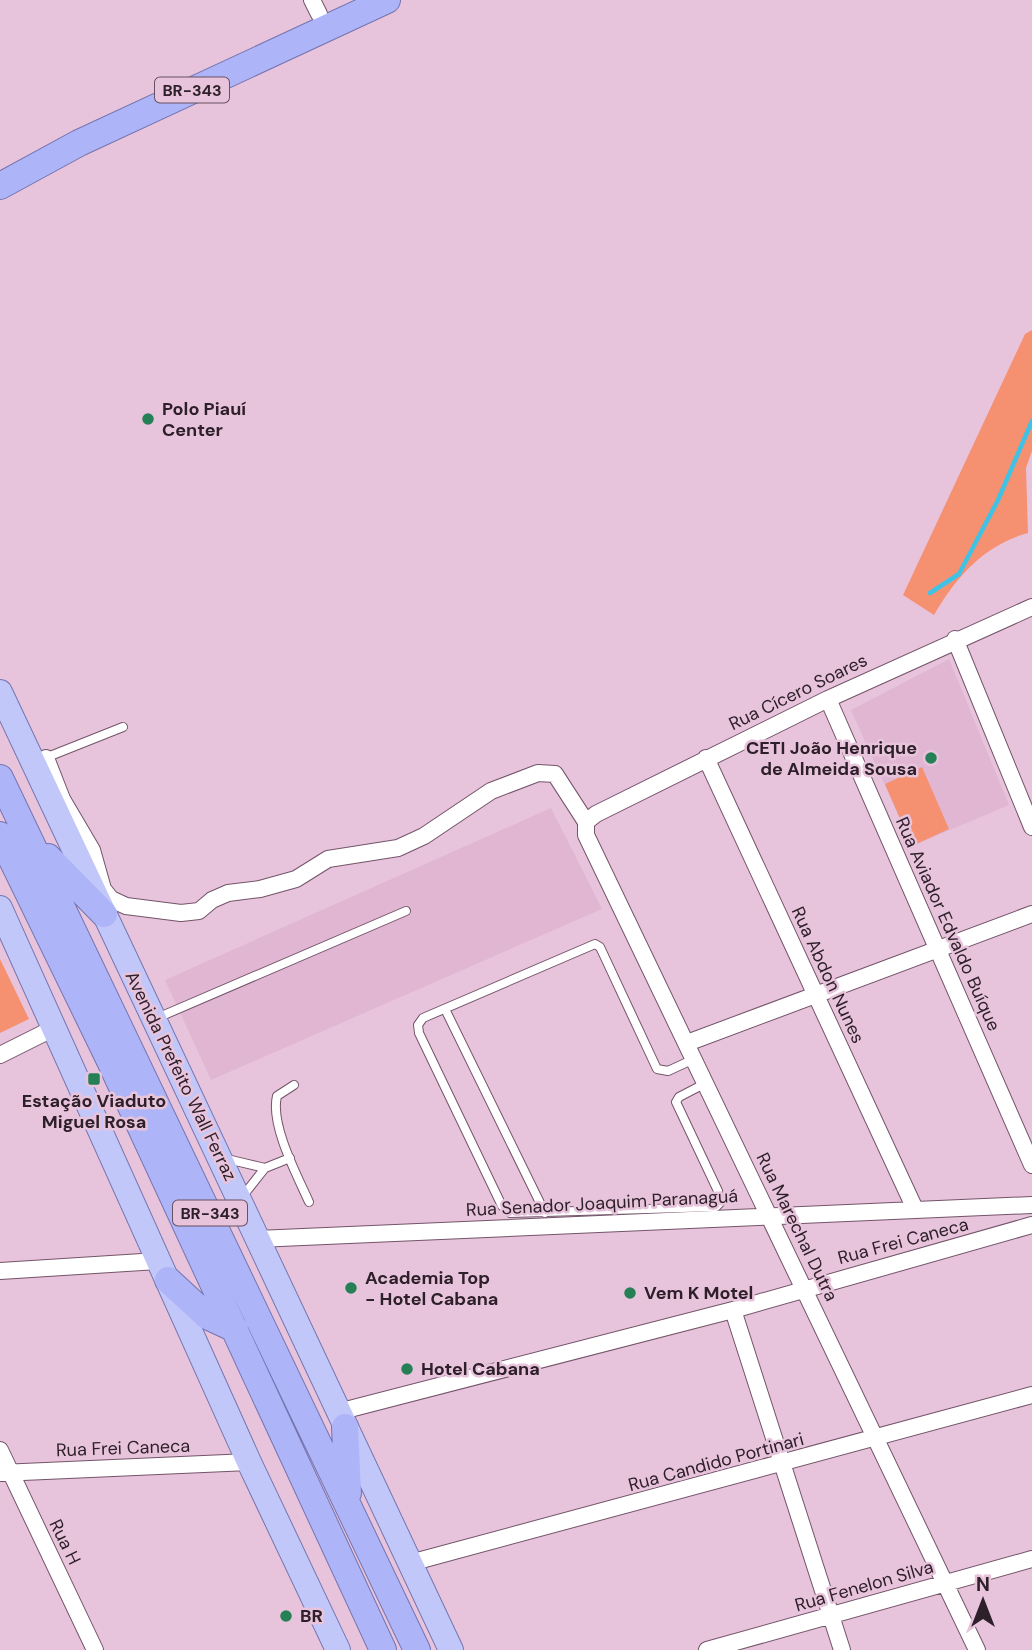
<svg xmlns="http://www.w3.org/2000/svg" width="1032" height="1650" viewBox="0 0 1032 1650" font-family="'DM Sans',sans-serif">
<rect width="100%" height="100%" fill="#e8c4dc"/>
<path fill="#e0b6d2" d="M949 659 1009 805 912 846 851 710Z
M551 808 602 909 211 1080 165 980Z"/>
<path fill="#f59171" d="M1032 330V451L1026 468 1028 533C984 545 956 577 934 615L903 595 1025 334Z
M922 767 949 829 912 846 885 784Z
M0 959 29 1019 0 1033Z"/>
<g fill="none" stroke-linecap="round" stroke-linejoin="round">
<path stroke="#3fc2e4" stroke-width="4.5" d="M930 593 959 574 998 500 1032 421"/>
<g stroke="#735469" stroke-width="10">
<path id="service" d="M45 758 123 727
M445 1009 545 1213
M157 1018 406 911
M694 1059 668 1071 657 1069 600 947 595 944 423 1018 418 1025 419 1033 502 1206 510 1213 716 1207 720 1203 718 1191 676 1102 679 1097 706 1083
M294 1085 277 1096C270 1125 297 1175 309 1202
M227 1159 265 1168
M242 1197 265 1168 290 1158"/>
</g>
<g stroke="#735469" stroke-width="18">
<path id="minor" d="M312 0 319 14
M955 639 1032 827
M828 699 1032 1165
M46 758 62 799 92 850 103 889 111 899 126 906 181 913 199 911 212 900 228 893 260 889 296 879 328 859 398 848 424 836 491 791 538 773 555 774 586 822
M706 758 915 1209
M586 822V835L977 1650
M586 822 596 814 828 699 1032 607
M687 1043 1032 914
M0 1055 52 1029
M257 1239 1032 1205
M0 1271 158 1261
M733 1310 842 1650
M338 1412 733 1310 1032 1225
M0 1450 95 1650
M0 1473 249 1462
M410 1563 1032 1395
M707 1650 1032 1559"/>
</g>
<g stroke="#7474af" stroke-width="26">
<path id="primary" d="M0 692 451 1650
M0 908 249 1462 338 1650"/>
</g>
<g stroke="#7474af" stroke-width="28">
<path id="trunk" d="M0 186 79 143 387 0
M0 778 417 1650
M0 835 110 1061 383 1650
M48 857 104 914
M168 1280 207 1316 235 1329
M345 1427 348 1493"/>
</g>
<use href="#service" stroke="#fff" stroke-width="8"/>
<use href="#minor" stroke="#fff" stroke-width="16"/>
<use href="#primary" stroke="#c2c7fa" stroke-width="24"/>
<use href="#trunk" stroke="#aeb4f8" stroke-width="26"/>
</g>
<g fill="#268056" stroke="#e8c4dc" stroke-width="2.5">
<circle cx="148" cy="419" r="7"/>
<circle cx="931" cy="758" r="7"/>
<rect x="87" y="1072" width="14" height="14" rx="3.5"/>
<circle cx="351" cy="1288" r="7"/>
<circle cx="630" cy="1293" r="7"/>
<circle cx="407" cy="1369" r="7"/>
<circle cx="286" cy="1616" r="7"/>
</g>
<g text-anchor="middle" stroke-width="5" stroke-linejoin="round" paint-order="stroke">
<g fill="#e8c4dc" stroke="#66515f" stroke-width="2">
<rect x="155" y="77.5" width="74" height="25" rx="5"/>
<rect x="173" y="1200.5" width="74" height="25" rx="5"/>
</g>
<g font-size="16" font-weight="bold" fill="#2e202a">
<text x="192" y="96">BR-343</text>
<text x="210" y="1219">BR-343</text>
</g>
<g font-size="18" font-weight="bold" fill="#2e202a" stroke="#e8c4dc" text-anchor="start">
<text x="162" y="415">Polo Piauí<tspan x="162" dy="21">Center</tspan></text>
<text x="917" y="754" text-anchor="end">CETI João Henrique<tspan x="917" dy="21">de Almeida Sousa</tspan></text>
<text x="94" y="1107" text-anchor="middle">Estação Viaduto<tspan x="94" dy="21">Miguel Rosa</tspan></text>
<text x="365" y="1284">Academia Top<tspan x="365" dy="21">- Hotel Cabana</tspan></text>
<text x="644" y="1299">Vem K Motel</text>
<text x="421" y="1375">Hotel Cabana</text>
<text x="300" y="1622">BR</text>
</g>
<g font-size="18" fill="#2e202a" stroke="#e8c4dc">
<text transform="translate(798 692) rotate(-26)" y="6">Rua Cícero Soares</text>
<text transform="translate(948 924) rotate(66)" y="6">Rua Aviador Edvaldo Buíque</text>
<text transform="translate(828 975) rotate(65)" y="6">Rua Abdon Nunes</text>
<text transform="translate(181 1076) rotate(64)" y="6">Avenida Prefeito Wall Ferraz</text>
<text transform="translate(602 1203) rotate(-3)" y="6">Rua Senador Joaquim Paranaguá</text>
<text transform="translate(797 1227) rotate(64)" y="6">Rua Marechal Dutra</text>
<text transform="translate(903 1241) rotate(-15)" y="6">Rua Frei Caneca</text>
<text transform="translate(123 1448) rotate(-2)" y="6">Rua Frei Caneca</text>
<text transform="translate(716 1462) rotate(-15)" y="6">Rua Candido Portinari</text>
<text transform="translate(65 1542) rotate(64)" y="6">Rua H</text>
<text transform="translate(864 1586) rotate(-16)" y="6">Rua Fenelon Silva</text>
</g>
</g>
<g transform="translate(983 1601)" stroke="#e8c4dc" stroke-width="5" paint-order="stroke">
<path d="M0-5L12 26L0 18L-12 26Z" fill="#2e202a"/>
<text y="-10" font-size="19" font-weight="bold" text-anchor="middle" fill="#2e202a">N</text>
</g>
</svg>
